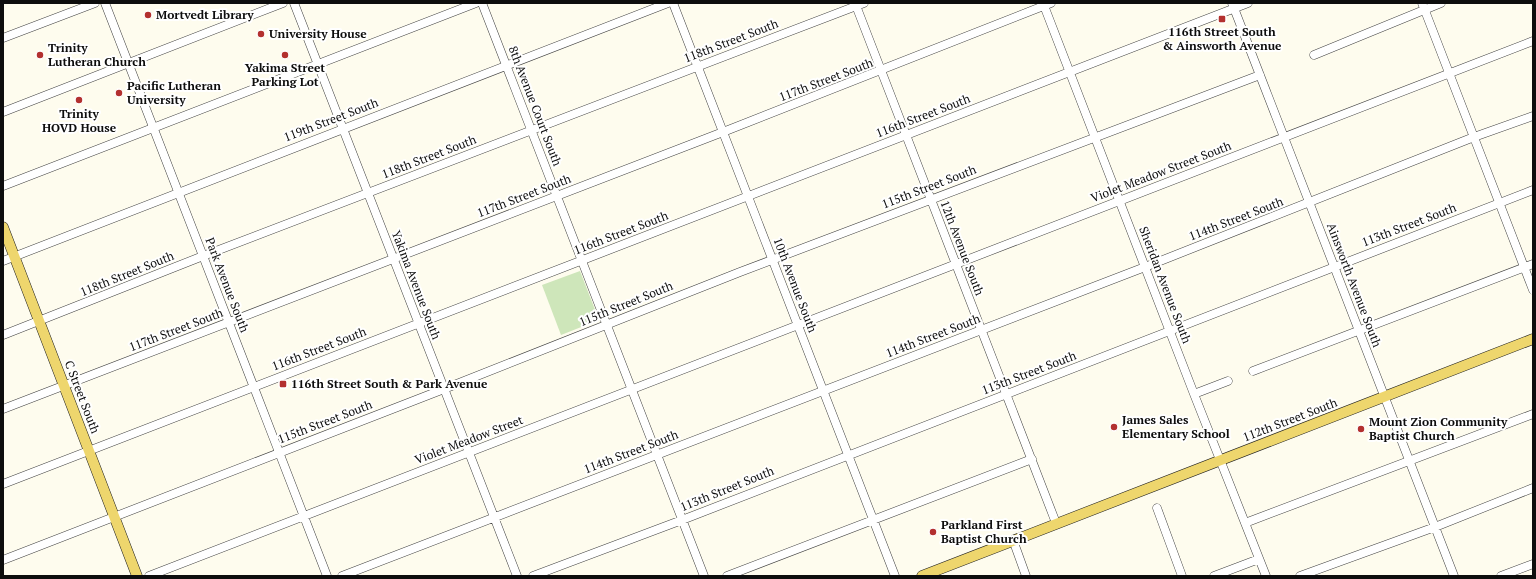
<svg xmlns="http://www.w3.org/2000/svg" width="1536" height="579" viewBox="0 0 1536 579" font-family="'PT Serif',serif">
<rect width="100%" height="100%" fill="#fefcee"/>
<path fill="#cee6ba" d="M580 271 599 320 561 335 542 285Z"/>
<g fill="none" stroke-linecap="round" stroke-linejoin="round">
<g stroke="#404040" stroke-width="9">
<path id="minor" d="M105 3 327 576
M294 3 517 576
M482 3 704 576
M673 3 895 576
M855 3 1056 523
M1043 3 1194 394 1266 576
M1232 3 1454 576
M1422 3 1533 290
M3 38 95 3
M1314 55 1441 3
M3 112 283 3
M3 186 476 3
M3 261 668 3
M3 335 203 256 864 3
M1253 371 1533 264
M1194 394 1228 381
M3 409 723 132 1051 3
M3 484 1248 3
M1157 508 1182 576
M1245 523 1533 414
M1013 540 1026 576
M3 560 444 389 740 272 1260 75
M149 576 1533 41
M342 576 1145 267 1474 137 1533 116
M533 576 682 520 1533 190
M727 576 1032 459
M1214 576 1259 559
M1300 576 1435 527 1533 488
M1501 576 1533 564"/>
</g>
<g stroke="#1e1e1e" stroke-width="11">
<path id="major" d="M3 227 137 576
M922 576 1533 339"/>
</g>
<use href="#minor" stroke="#fff" stroke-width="8"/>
<use href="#major" stroke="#eed66d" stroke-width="10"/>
</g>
<g fill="#b3302f" stroke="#fff" stroke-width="1.5">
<circle cx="148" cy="15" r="4"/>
<rect x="1218" y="15" width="8" height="8" rx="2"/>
<circle cx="261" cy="34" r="4"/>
<circle cx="40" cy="55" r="4"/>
<circle cx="285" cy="55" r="4"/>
<circle cx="119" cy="93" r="4"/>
<circle cx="79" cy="100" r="4"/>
<rect x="279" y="380" width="8" height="8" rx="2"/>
<circle cx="1114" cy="427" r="4"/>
<circle cx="1361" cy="429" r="4"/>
<circle cx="933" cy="532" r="4"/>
</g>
<g text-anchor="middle" stroke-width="4" stroke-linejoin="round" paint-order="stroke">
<g font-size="12" font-weight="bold" fill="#0d0d0d" stroke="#fff" text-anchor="start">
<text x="156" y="19">Mortvedt Library</text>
<text x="1222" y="36" text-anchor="middle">116th Street South<tspan x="1222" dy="14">&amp; Ainsworth Avenue</tspan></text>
<text x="269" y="38">University House</text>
<text x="48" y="52">Trinity<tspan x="48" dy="14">Lutheran Church</tspan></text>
<text x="285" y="72" text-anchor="middle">Yakima Street<tspan x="285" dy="14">Parking Lot</tspan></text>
<text x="127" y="90">Pacific Lutheran<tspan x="127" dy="14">University</tspan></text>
<text x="79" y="118" text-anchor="middle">Trinity<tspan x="79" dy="14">HOVD House</tspan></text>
<text x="291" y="388">116th Street South &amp; Park Avenue</text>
<text x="1122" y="424">James Sales<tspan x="1122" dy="14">Elementary School</tspan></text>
<text x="1369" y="426">Mount Zion Community<tspan x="1369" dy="14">Baptist Church</tspan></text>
<text x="941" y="529">Parkland First<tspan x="941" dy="14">Baptist Church</tspan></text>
</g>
<g font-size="12" fill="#0d0d0d" stroke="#fff">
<text transform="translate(731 41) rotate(-21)" y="4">118th Street South</text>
<text transform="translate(826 80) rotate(-21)" y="4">117th Street South</text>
<text transform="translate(535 106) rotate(69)" y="4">8th Avenue Court South</text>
<text transform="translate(923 116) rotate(-21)" y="4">116th Street South</text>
<text transform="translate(331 120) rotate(-21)" y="4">119th Street South</text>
<text transform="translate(429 157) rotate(-21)" y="4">118th Street South</text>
<text transform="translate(1161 172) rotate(-21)" y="4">Violet Meadow Street South</text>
<text transform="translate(929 187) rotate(-21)" y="4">115th Street South</text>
<text transform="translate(524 196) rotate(-21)" y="4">117th Street South</text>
<text transform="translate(1236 219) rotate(-21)" y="4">114th Street South</text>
<text transform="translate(1409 225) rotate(-21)" y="4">113th Street South</text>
<text transform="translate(621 233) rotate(-21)" y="4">116th Street South</text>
<text transform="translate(962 248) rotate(69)" y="4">12th Avenue South</text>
<text transform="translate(127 274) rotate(-22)" y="4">118th Street South</text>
<text transform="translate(227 285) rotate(69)" y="4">Park Avenue South</text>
<text transform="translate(416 285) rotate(69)" y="4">Yakima Avenue South</text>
<text transform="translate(795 285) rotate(69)" y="4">10th Avenue South</text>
<text transform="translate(1165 285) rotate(69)" y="4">Sheridan Avenue South</text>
<text transform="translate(1354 285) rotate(69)" y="4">Ainsworth Avenue South</text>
<text transform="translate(626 304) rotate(-22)" y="4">115th Street South</text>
<text transform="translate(176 330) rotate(-21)" y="4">117th Street South</text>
<text transform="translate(933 336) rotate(-21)" y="4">114th Street South</text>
<text transform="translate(319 349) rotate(-21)" y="4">116th Street South</text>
<text transform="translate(1029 373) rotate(-21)" y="4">113th Street South</text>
<text transform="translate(82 397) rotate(69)" y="4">C Street South</text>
<text transform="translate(1290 420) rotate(-21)" y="4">112th Street South</text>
<text transform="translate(325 422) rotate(-21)" y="4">115th Street South</text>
<text transform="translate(469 440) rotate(-21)" y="4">Violet Meadow Street</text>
<text transform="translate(631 452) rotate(-21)" y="4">114th Street South</text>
<text transform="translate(727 489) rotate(-22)" y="4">113th Street South</text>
</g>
</g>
<rect width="1536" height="579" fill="none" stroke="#0d0d0d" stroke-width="8"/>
</svg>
